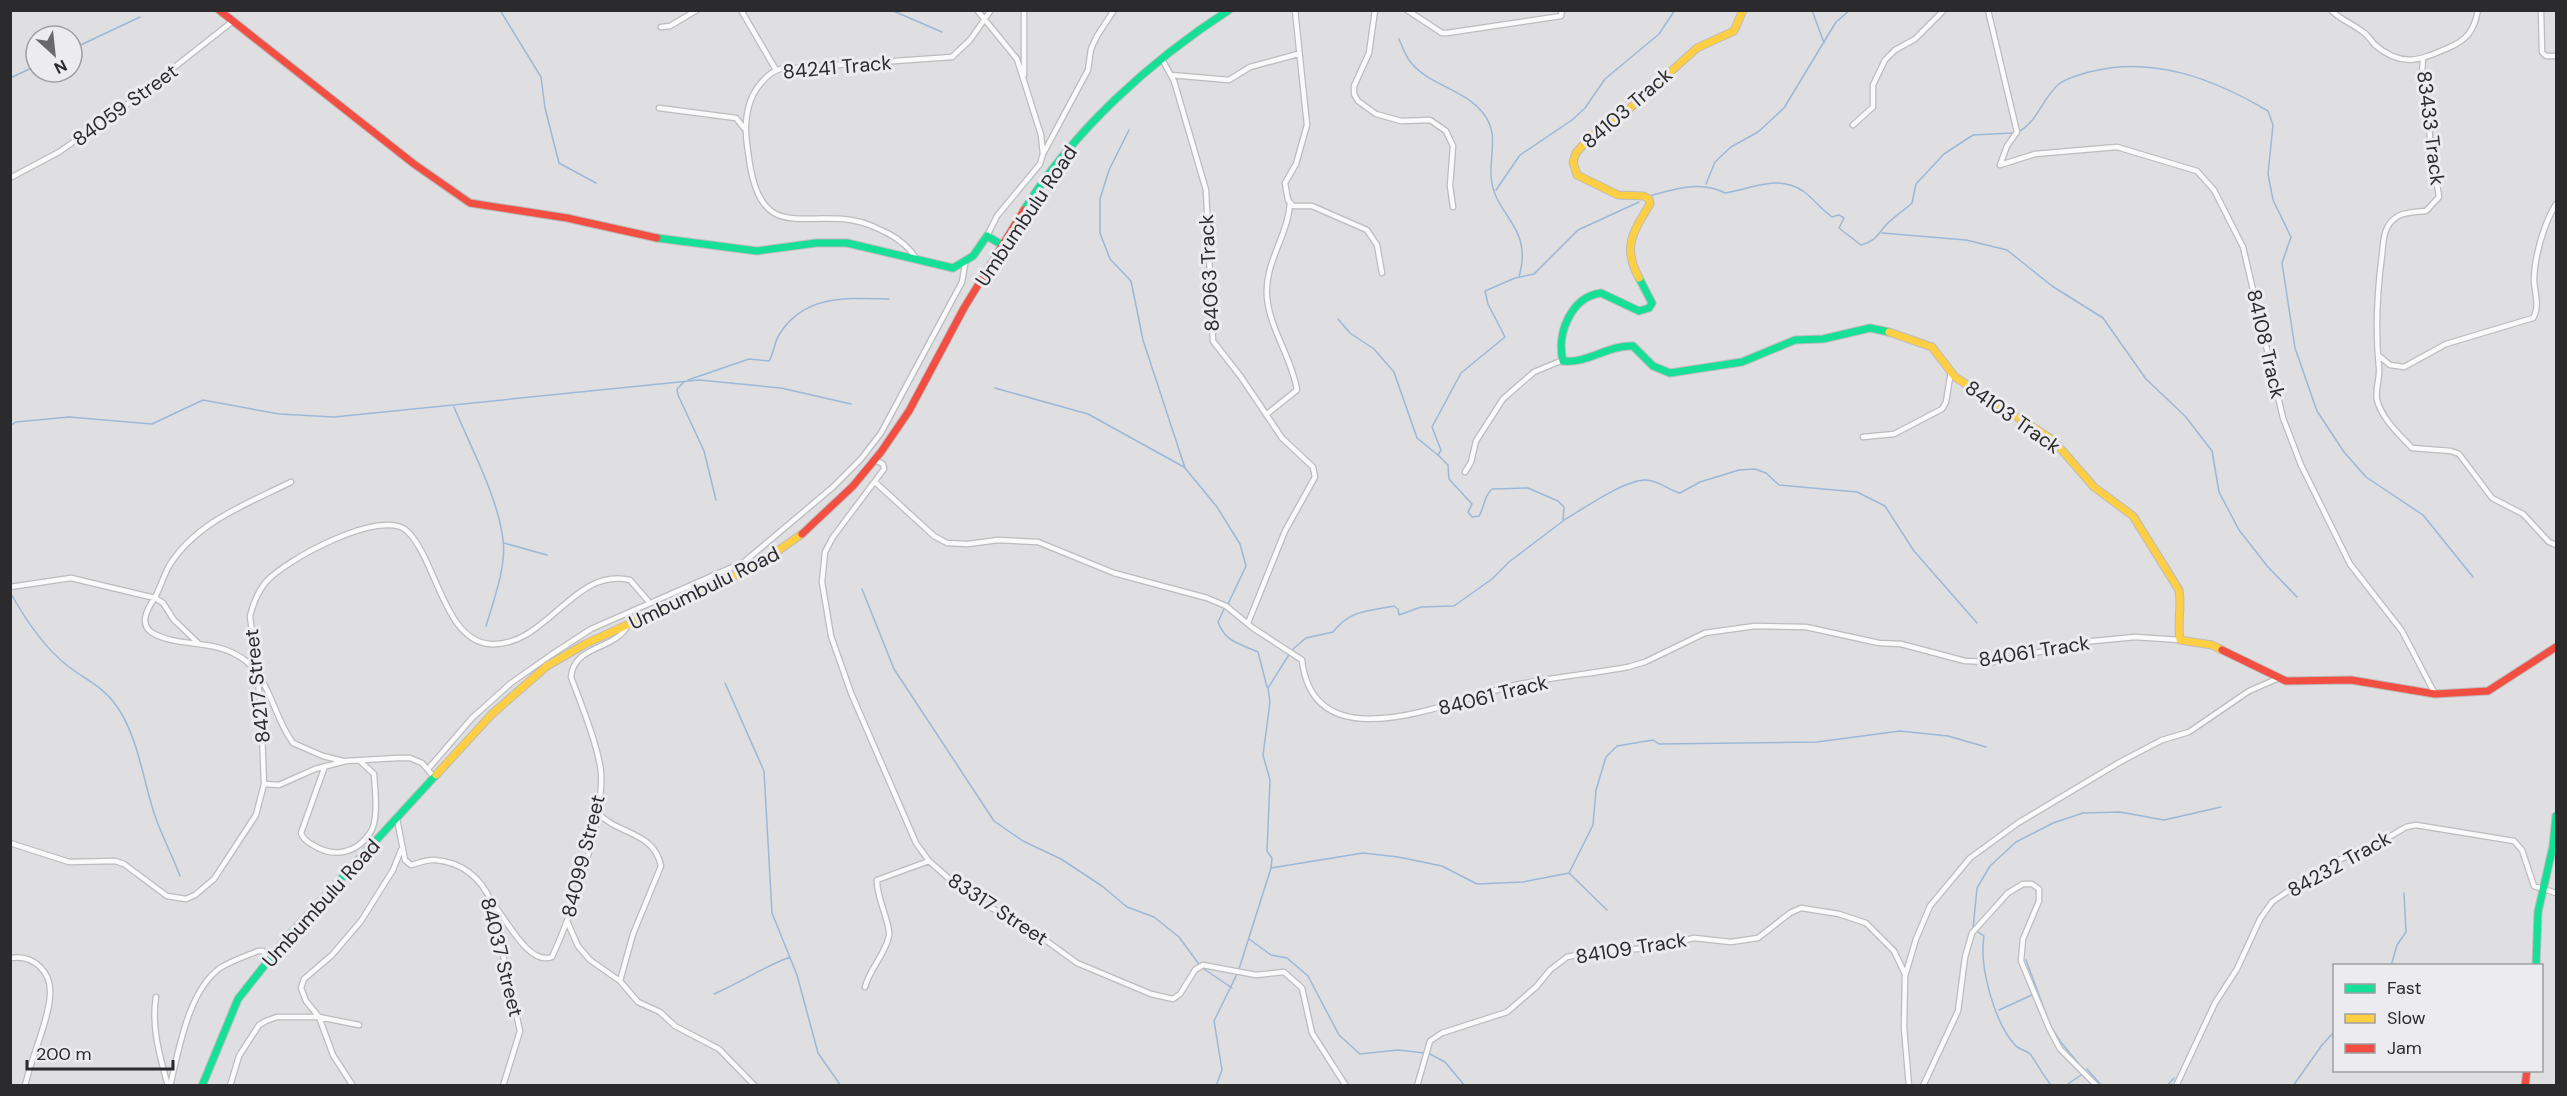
<svg xmlns="http://www.w3.org/2000/svg" width="2567" height="1096" viewBox="0 0 2567 1096" font-family="'DM Sans',sans-serif">
<rect width="100%" height="100%" fill="#dfdee1"/>
<g fill="none" stroke-linecap="round" stroke-linejoin="round">
<path stroke="#9bb8d8" stroke-width="1.5" d="M500 10 541 77 545 108 559 163 596 183
M891 10 942 32
M1812 10 1824 43
M1399 39C1402 46 1405 54 1409 60 1427 85 1463 88 1483 113 1499 133 1490 152 1491 175 1493 217 1534 224 1519 277
M72 49 140 17
M10 78 36 66
M1129 130 1109 170 1100 199V233L1110 259 1131 281 1143 340 1185 468 1217 507 1240 544 1246 566 1228 604
M2018 132C2038 122 2042 98 2059 84 2066 78 2080 75 2089 72 2152 55 2214 79 2268 111L2273 125 2268 174 2273 200 2291 237 2282 263 2295 348 2317 411 2344 452 2366 477 2423 515 2473 577
M1706 184 1715 162 1731 147 1758 132 1784 108 1836 22 1850 10
M1496 190 1520 155 1572 120 1585 108 1605 79 1659 34 1675 10
M1649 196C1675 189 1701 180 1725 193 1752 189 1777 174 1803 191 1813 198 1822 210 1832 217L1839 215 1844 218 1839 228 1861 245C1875 242 1878 234 1886 225 1893 217 1905 210 1912 203L1916 184 1944 154 1973 135 2013 133
M1882 233 1966 240 2007 250 2052 286 2103 318 2146 379 2185 416 2212 451 2219 492 2239 530 2268 567 2297 597
M1338 319 1350 333 1374 349 1394 372 1417 438 1438 455
M688 380 749 359 769 361C774 353 774 343 779 335 804 294 847 298 889 299
M684 382 677 389 678 395 704 451 716 500
M995 388 1088 414 1184 467
M454 407C471 448 498 497 503 540 507 564 493 603 486 626
M10 426 16 422 69 417 152 424 203 400 279 414 334 417 699 380 781 388 851 404
M1564 520C1583 509 1624 480 1645 480 1659 480 1668 490 1680 493L1700 482 1739 470 1755 469 1766 473 1779 485 1857 492 1885 506 1914 551 1977 623
M504 543 547 555
M862 589 894 669 994 821 1023 841 1061 859 1102 886 1127 907 1154 917 1179 937 1201 967 1232 988
M10 592C25 619 44 648 69 667 88 681 104 687 118 708 138 738 143 779 154 813 161 834 172 855 180 876
M1225 607 1218 622C1226 643 1239 643 1258 652L1267 687
M1293 649 1306 638 1333 632C1350 610 1368 611 1394 606L1398 609 1399 615 1421 607 1454 606 1492 579 1509 562 1563 521 1564 507 1558 501 1528 488 1492 489C1483 497 1485 507 1479 516L1472 517 1468 512 1472 504 1449 479 1448 465 1438 455 1441 450 1432 427 1461 373 1505 337 1488 304 1485 291 1515 278 1534 274 1578 230 1639 202
M725 683 764 771 772 913 797 975 818 1053 841 1086
M1271 868 1363 853 1398 857 1442 866 1477 884 1523 882 1569 873 1593 825 1596 790 1606 757 1617 746 1653 740 1659 744 1817 742 1900 731 1948 736 1986 747
M1569 873 1607 910
M1973 929 1977 888 1990 866 2016 842 2053 823 2083 813 2120 812 2164 820 2221 807
M1978 932 1984 936C1979 966 1994 1022 2015 1045 2019 1050 2027 1050 2031 1055 2038 1065 2043 1076 2052 1086
M1249 939 1271 955 1287 958 1308 976 1339 1035 1360 1054 1398 1050 1424 1053
M2026 960 2050 1025 2060 1041 2078 1063
M2391 966 2397 945 2406 932 2404 893
M1239 969 1271 868 1272 858 1267 851 1270 780 1263 755 1270 702 1268 688 1290 653
M714 994C740 983 763 967 790 957
M1999 1010 2032 995
M1428 1053 1445 1062 1465 1086
M2087 1069 2102 1086
M1216 1086 1222 1070 1214 1021 1237 974
M2065 1086 2081 1075
M2167 1086 2174 1078
M2293 1086 2322 1045 2334 1032"/>
<g stroke="#bcbbbd" stroke-width="7">
<path id="street" d="M741 10 776 70
M977 10 1017 59 1041 135 1043 154 1040 164 997 216 987 236
M1295 10 1307 125 1296 164 1285 183 1288 200 1293 206H1312L1367 230 1377 245 1382 273
M1375 10 1369 53 1354 86V94L1358 101 1376 114 1401 121 1430 120 1446 131 1453 146 1450 186 1453 207
M1407 10 1442 33H1447L1561 16 1562 10
M1988 10 2017 132 2007 146 2000 165
M2541 10 2542 52 2546 56H2556
M2332 11C2341 20 2353 24 2363 32 2368 35 2371 41 2375 45 2402 68 2420 60 2448 48 2467 40 2474 31 2478 10
M661 27 670 26 697 10
M1162 59 1174 81 1206 190 1213 341 1241 377 1282 438 1313 467 1315 477 1285 531 1248 623
M2423 59 2422 73 2427 87 2430 139 2439 197 2426 211C2410 212 2395 212 2387 228 2383 235 2383 247 2382 255 2377 293 2375 330 2379 368 2380 379 2375 389 2377 400 2382 419 2399 434 2412 448L2451 451 2459 454 2492 498 2523 514 2549 542 2556 545
M1024 75V10
M1171 75 1229 80 1250 67 1298 54
M659 108 736 118 744 128
M1853 125 1873 107V85L1885 60 1895 50 1915 39 1944 10
M1043 154 1088 70 1091 49 1097 36 1114 10
M2000 165 2035 154 2117 147 2197 171 2214 190 2243 247 2283 418 2301 465 2350 564 2402 631 2435 694
M10 178 59 152 129 103 233 21
M916 259C911 249 899 239 889 234 877 228 865 222 851 220 799 213 762 238 750 165 747 145 743 126 749 106 752 92 766 73 780 69L952 57 970 40 991 10
M2378 355 2390 365 2404 367 2446 344 2533 318C2540 307 2535 294 2534 281 2534 258 2544 223 2556 204
M1267 414 1297 390C1292 358 1270 330 1267 297 1264 263 1288 236 1290 203
M1863 437 1894 434 1942 409 1946 402 1951 371
M875 460 883 464 884 469 833 537 825 552 822 582 831 636 851 693 916 843 929 861 954 883 982 903 1026 926 1077 963 1151 994 1173 999 1180 994 1195 970 1203 965 1256 975 1284 972 1302 988 1312 1033 1346 1086
M1465 472 1471 462 1476 441 1503 399 1534 372 1563 360
M291 482C247 504 196 522 169 566 163 577 160 589 154 599 148 608 139 623 151 632 178 649 216 637 246 661 271 682 274 718 293 743L323 756 343 761
M875 482 934 536 947 543 968 544 998 540 1038 542 1114 573 1207 598 1226 606 1253 628 1302 660C1314 767 1456 698 1515 685 1553 677 1591 674 1628 667L1645 662 1705 633 1755 626 1806 627 1879 643 1901 644 1965 661 1992 662 2018 657 2083 642 2135 637 2180 640
M10 587 71 578 155 598 163 603 174 620 198 643
M325 766 301 833C303 839 307 842 313 845 333 858 356 854 370 833 379 820 375 790 374 774L360 761
M428 769 472 718 511 683 551 655 591 629 744 562 833 487 861 459 881 433 962 282 965 264
M264 784 261 707 250 616C253 604 258 592 265 583 284 560 383 507 407 531 436 558 444 641 490 644 546 648 574 566 630 580L649 602
M598 813C618 835 654 831 661 866L633 934 620 981
M397 819 405 860 411 865C419 863 428 859 435 860 462 862 481 878 491 901L520 1031 503 1086
M10 843 69 862 115 861 124 864 167 896 186 899 195 895 214 879 256 815 264 784 279 785 315 769 346 761 397 758H410L422 763 434 777
M491 901C506 918 528 966 552 957 572 914 604 819 601 773 599 748 580 701 571 677 574 644 615 651 628 625
M567 921 578 946 590 960 620 981 638 1002 660 1012 675 1026 719 1049 755 1086
M10 958C34 954 52 972 50 996 48 1023 31 1058 25 1086
M865 987C870 968 885 955 889 936 891 924 876 897 877 880L929 861
M156 997C151 1027 160 1057 168 1086
M170 1086C179 1050 188 991 220 968 231 961 246 956 258 951H263L268 961
M230 1086 239 1056 259 1025 266 1021 277 1017H319L359 1025
M353 1086 333 1055 319 1017 306 1001 301 988 304 979 332 955 361 921 393 870 401 850
M1417 1086 1430 1041 1442 1033 1507 1012 1536 987 1550 970 1567 957 1592 952 1652 948 1694 938 1731 942 1758 938 1790 913 1801 908 1839 914 1866 923 1894 951 1905 974
M1909 1086 1904 1028 1905 976 1916 939 1930 906 1970 858 2018 823 2120 762 2162 740 2189 732 2249 691 2279 678
M1923 1086 1958 1011 1965 957 1972 933 2008 893 2023 884H2032L2039 889V901L2023 939 2021 961 2049 1028 2060 1049 2097 1086
M2176 1086 2215 1003 2237 969 2260 919 2272 902 2325 866 2384 840 2406 827 2416 825 2514 841 2522 850 2534 886 2556 893"/>
</g>
<g stroke="#bcbbbd" stroke-width="9">
<path id="fast" d="M1024 210C1074 130 1150 61 1229 10
M657 238 757 251 816 243H847L953 268 973 256 987 236 1004 246
M1639 278 1652 303 1649 308 1639 311 1601 293C1571 297 1556 334 1563 361 1587 364 1608 345 1633 346L1653 366 1670 373 1742 362 1795 340 1823 339 1870 328 1889 332
M2536 966 2538 912 2553 846 2556 816
M202 1086 238 999 283 942 436 775"/>
</g>
<g stroke="#bcbbbd" stroke-width="9">
<path id="slow" d="M1639 278C1622 247 1633 232 1650 204L1649 199 1644 196 1618 195 1577 175 1573 162 1576 153 1589 138 1620 117 1697 48 1734 31 1743 10
M1889 332 1932 347 1955 377 2053 440 2094 487 2133 516 2179 590C2182 608 2177 621 2180 640L2212 645 2222 650
M436 775 492 714 547 666 585 644 756 566 802 534"/>
</g>
<g stroke="#bcbbbd" stroke-width="9">
<path id="jam" d="M219 10 414 164 470 203 567 218 657 238
M802 534 853 486 881 452 909 411 964 308 1024 210
M2222 650 2286 681 2351 680 2435 694 2488 691 2556 647
M2525 1086 2527 1070"/>
</g>
<use href="#street" stroke="#fafafa" stroke-width="4.5"/>
<use href="#fast" stroke="#16e098" stroke-width="7"/>
<use href="#slow" stroke="#ffcf43" stroke-width="7"/>
<use href="#jam" stroke="#f24e42" stroke-width="7"/>
</g>
<g text-anchor="middle" stroke-width="6" stroke-linejoin="round" paint-order="stroke">
<g font-size="20" fill="#2b2a2c" stroke="#ecebef">
<text transform="translate(837 67) rotate(-5)" y="7">84241 Track</text>
<text transform="translate(125 105) rotate(-36)" y="7">84059 Street</text>
<text transform="translate(1627 108) rotate(-41)" y="7">84103 Track</text>
<text transform="translate(2431 128) rotate(83)" y="7">83433 Track</text>
<text transform="translate(1026 216) rotate(-56)" y="7">Umbumbulu Road</text>
<text transform="translate(1209 273) rotate(-93)" y="7">84063 Track</text>
<text transform="translate(2266 344) rotate(77)" y="7">84108 Track</text>
<text transform="translate(2013 417) rotate(35)" y="7">84103 Track</text>
<text transform="translate(704 588) rotate(-26)" y="7">Umbumbulu Road</text>
<text transform="translate(2034 651) rotate(-9)" y="7">84061 Track</text>
<text transform="translate(257 686) rotate(-96)" y="7">84217 Street</text>
<text transform="translate(1493 695) rotate(-14)" y="7">84061 Track</text>
<text transform="translate(583 856) rotate(-76)" y="7">84099 Street</text>
<text transform="translate(2339 864) rotate(-29)" y="7">84232 Track</text>
<text transform="translate(321 903) rotate(-48)" y="7">Umbumbulu Road</text>
<text transform="translate(998 909) rotate(33)" y="7">83317 Street</text>
<text transform="translate(1631 948) rotate(-9)" y="7">84109 Track</text>
<text transform="translate(502 957) rotate(76)" y="7">84037 Street</text>
</g>
</g>
<rect width="2567" height="1096" fill="none" stroke="#2b2a2c" stroke-width="24"/>
<rect x="2333" y="964" width="210" height="108" fill="#ecebef" stroke="#9f9ea1" stroke-width="1.5"/>
<rect x="2345" y="984" width="30" height="9" fill="#16e098" stroke="#9f9ea1" stroke-width="1.5"/>
<text x="2387" y="994" font-size="18" fill="#2b2a2c">Fast</text>
<rect x="2345" y="1014" width="30" height="9" fill="#ffcf43" stroke="#9f9ea1" stroke-width="1.5"/>
<text x="2387" y="1024" font-size="18" fill="#2b2a2c">Slow</text>
<rect x="2345" y="1044" width="30" height="9" fill="#f24e42" stroke="#9f9ea1" stroke-width="1.5"/>
<text x="2387" y="1054" font-size="18" fill="#2b2a2c">Jam</text>
<g transform="translate(54 54) rotate(153)"><circle r="28" fill="#ecebef" stroke="#9f9ea1" stroke-width="1.5"/>
<path d="M0-4.5L10 22L0 15L-10 22Z" fill="#6a696b"/>
<text y="-9" font-size="16" font-weight="bold" text-anchor="middle" fill="#2b2a2c">N</text>
</g>
<path d="M27 1060v9h146v-9" fill="none" stroke="#2b2a2c" stroke-width="3"/>
<text x="36" y="1060" font-size="18" fill="#2b2a2c" stroke="#ecebef" stroke-width="4.5" paint-order="stroke">200 m</text>
</svg>
